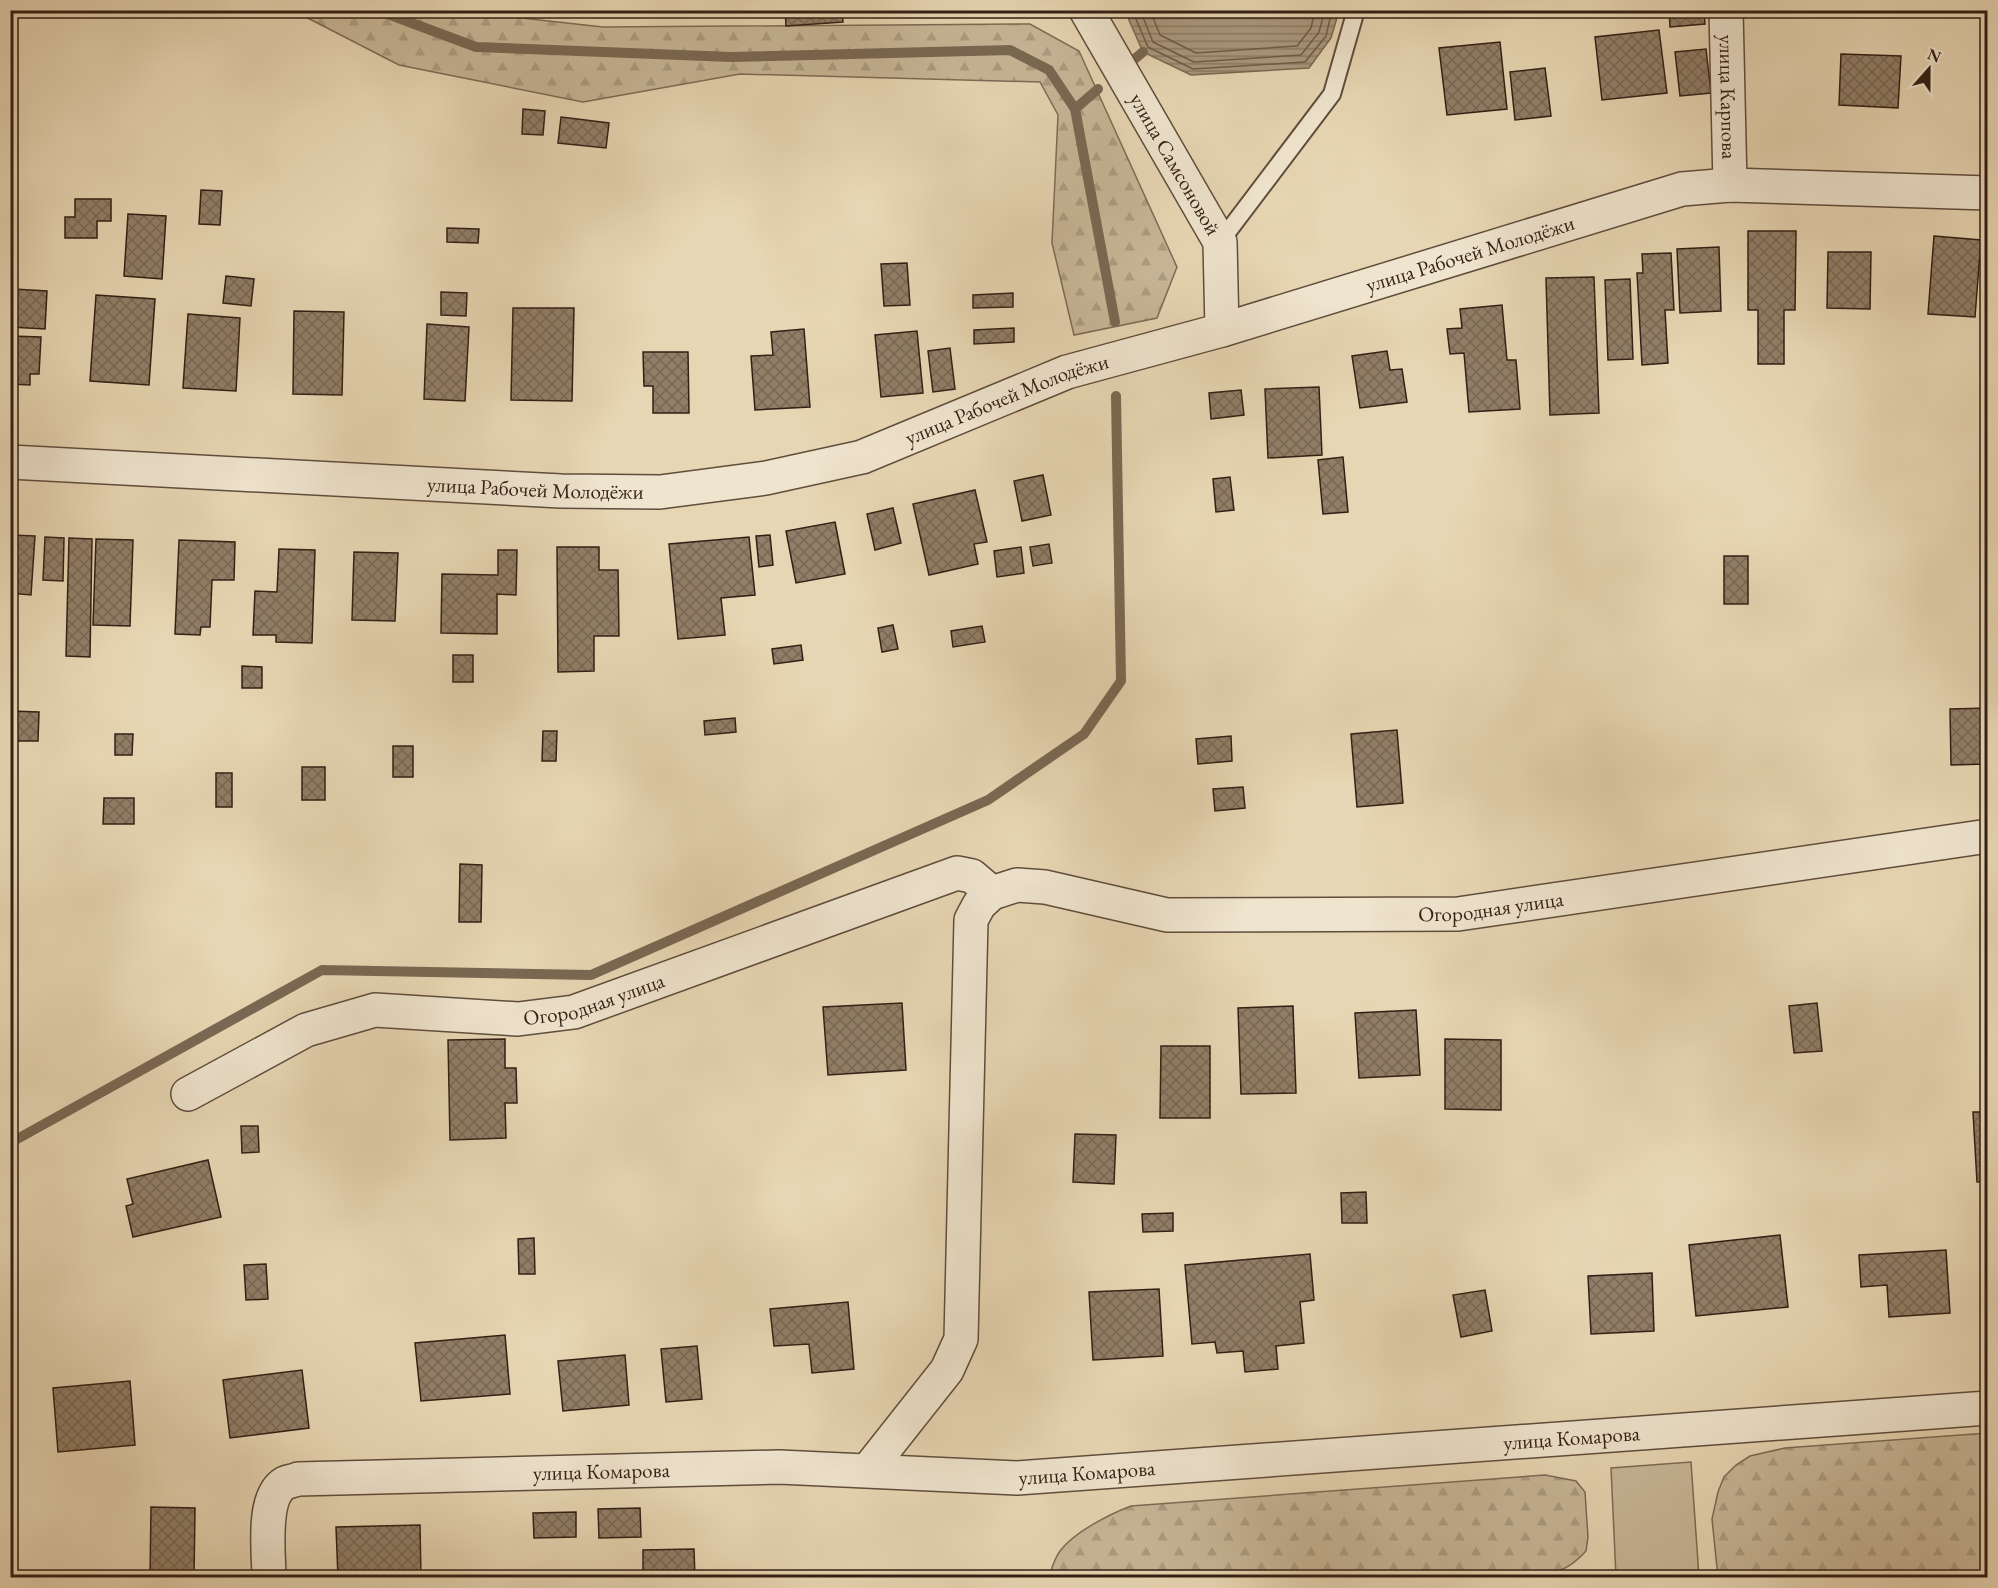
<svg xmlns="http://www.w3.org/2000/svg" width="1998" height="1588" viewBox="0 0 1998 1588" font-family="'EB Garamond',serif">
<defs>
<pattern id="forest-firs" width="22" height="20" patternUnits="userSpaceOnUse" patternTransform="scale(1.5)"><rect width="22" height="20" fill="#c8b798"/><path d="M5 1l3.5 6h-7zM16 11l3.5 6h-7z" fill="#ac9d82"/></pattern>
<pattern id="water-rules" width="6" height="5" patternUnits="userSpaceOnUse" patternTransform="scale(1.5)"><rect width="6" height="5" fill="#aa987d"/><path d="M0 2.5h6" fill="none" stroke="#8b7b65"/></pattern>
<pattern id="building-cross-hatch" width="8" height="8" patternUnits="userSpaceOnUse" patternTransform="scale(1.5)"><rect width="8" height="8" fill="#917e67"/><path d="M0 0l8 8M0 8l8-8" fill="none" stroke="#776754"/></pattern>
</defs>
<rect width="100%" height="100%" fill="#e7d6b3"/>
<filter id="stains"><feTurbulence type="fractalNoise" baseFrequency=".00333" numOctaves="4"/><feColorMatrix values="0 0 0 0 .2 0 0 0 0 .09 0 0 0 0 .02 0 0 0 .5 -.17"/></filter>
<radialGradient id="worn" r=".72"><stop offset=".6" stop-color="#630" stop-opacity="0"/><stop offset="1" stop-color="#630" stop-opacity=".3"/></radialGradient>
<path fill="#c8b798" stroke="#7e6b56" stroke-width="1.5" d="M1691 1462 1699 1577H1616L1611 1468Z"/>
<path fill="url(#forest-firs)" stroke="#7e6b56" stroke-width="1.5" d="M294 11H459L603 27 1030 24 1079 51 1177 267 1157 318 1074 335 1052 243 1058 115 1040 82 740 74 583 102 399 65Z
M1987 1433V1577H1718L1712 1519 1718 1492 1724 1477 1736 1465 1750 1456 1785 1448Z
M1545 1475 1576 1481 1585 1492 1588 1537 1586 1551C1576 1562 1565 1571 1550 1573 1537 1575 1523 1569 1512 1578L1049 1577C1052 1568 1054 1559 1060 1551 1074 1532 1110 1514 1131 1506Z"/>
<path fill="url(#water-rules)" stroke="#7a6853" stroke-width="1.5" d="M1125 11H1339L1331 38 1309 68 1191 75 1143 52Z"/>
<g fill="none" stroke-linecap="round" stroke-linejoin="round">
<path stroke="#6e5c49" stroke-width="1.5" d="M1132 10 1148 47 1193 69 1305 62 1326 36 1332 10
M1140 10 1153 42 1194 62 1301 55 1319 32 1325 10
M1150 10 1160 35 1196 53 1297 46 1311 28 1315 10"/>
<path stroke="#7a6853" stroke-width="10" d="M377 10 476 47 731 57 1010 50 1049 70 1075 109 1115 322
M1131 62 1143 52
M1075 109 1098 89
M10 1143 322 970 591 975 988 800 1084 734 1121 681 1116 396"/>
</g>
<path fill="url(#building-cross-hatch)" stroke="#331f15" stroke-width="1.5" d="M785 10H842L843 22 786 26Z
M1669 10H1704L1705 24 1670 27Z
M1659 30 1667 93 1602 100 1595 37Z
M1500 42 1507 109 1447 115 1439 48Z
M1706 49 1711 93 1680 96 1675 52Z
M1841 54 1901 56 1898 108 1839 105Z
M1545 68 1551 116 1515 120 1510 72Z
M523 109 545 111 543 135 522 134Z
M561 117 609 123 606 148 558 143Z
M201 190 222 191 220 225 199 224Z
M75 199H111V221H97V238H65V217H75Z
M128 214 166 216 162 279 124 276Z
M447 228 479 229 478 243 447 242Z
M1748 231H1796L1795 310H1784V364H1758V310H1748Z
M1934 236 1981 240 1975 317 1928 314Z
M1719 247 1721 311 1680 313 1677 249Z
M1828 252H1871L1870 309 1827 308Z
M1671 253 1674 310H1665L1668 363 1642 365 1637 273H1643L1642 254Z
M907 263 910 305 884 306 881 264Z
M226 276 254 279 251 306 223 303Z
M10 277H15L14 289 47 291 45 329 10 327Z
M1594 277 1599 413 1550 415 1546 278Z
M1630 279 1633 359 1608 360 1605 280Z
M441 292 467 293 466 316 441 315Z
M1013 293V307L973 308V295Z
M96 295 155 299 149 385 90 381Z
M1502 305 1507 360H1516L1520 409 1469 412 1464 353 1450 354 1447 329 1462 328 1460 309Z
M513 308H574L572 401 511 400Z
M294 311 344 312 342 395 293 394Z
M188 314 240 318 236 391 183 388Z
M427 324 469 327 465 401 424 399Z
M1014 328V342L974 344V330Z
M804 329 810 407 755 410 751 356 773 355 771 332Z
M917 331 923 393 881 397 875 335Z
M10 336 41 337 39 374H30V385L10 384Z
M950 348 955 389 933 392 928 351Z
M1387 351 1390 370 1402 369 1407 402 1360 408 1352 356Z
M643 352H688L689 413H653V386H644Z
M1319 387 1322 455 1268 458 1265 389Z
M1241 390 1244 415 1211 419 1209 393Z
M1343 457 1348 512 1323 514 1318 460Z
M1043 475 1051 515 1022 521 1014 481Z
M1230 477 1234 510 1216 512 1213 479Z
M975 490 987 542 974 544 978 564 929 575 913 504Z
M893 508 901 543 875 550 867 514Z
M835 522 845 574 796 583 786 531Z
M10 535 35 536 31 595 10 593Z
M770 535 773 565 759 567 756 536Z
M45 537 64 538 63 581 43 580Z
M749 537 755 595 721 598 725 635 678 639 669 544Z
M69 538 92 539 90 657 66 656Z
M96 539 133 540 130 626 93 625Z
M179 540 235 542 234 580H212L210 627H201L200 635 175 634Z
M1049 544 1052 563 1033 566 1030 547Z
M557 547H599V570H618L619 636H594V671L558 672Z
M1021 547 1024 573 997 577 994 551Z
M279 549 315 550 312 643 276 642V635H253L255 591 277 592Z
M498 550H517L516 595 497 594V634L441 633 442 574 498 575Z
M354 552 398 553 395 621 352 620Z
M1724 556H1748V604H1724Z
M893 625 898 649 882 652 878 628Z
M982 626 985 642 953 647 951 631Z
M801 645 803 660 774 664 772 649Z
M453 655H473V682H453Z
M242 666 262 667V688H242Z
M1988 708V764L1951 765 1950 709Z
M10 711 39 712 38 741H10Z
M735 718 736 732 705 735 704 721Z
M1397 730 1403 803 1357 807 1351 734Z
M543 731H557L556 761H542Z
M115 734H133L132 755H115Z
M1231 736 1232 761 1198 764 1196 739Z
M393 746H413V777H393Z
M302 767H325V800H302Z
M216 773H232V807H216Z
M1243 787 1245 808 1215 811 1213 789Z
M104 798H134V824H103Z
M460 864 482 865 481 922H459Z
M902 1003 906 1070 828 1075 823 1007Z
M1817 1003 1822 1051 1794 1053 1789 1006Z
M1293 1006 1296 1093 1241 1094 1238 1008Z
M1416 1010 1420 1075 1359 1078 1355 1013Z
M505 1039V1068H516L517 1103H505L506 1138 450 1140 448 1040Z
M1445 1039 1501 1040V1110L1445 1109Z
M1161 1046H1210V1118H1160Z
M1973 1112H1988V1181L1977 1182Z
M241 1126H258L259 1152 242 1153Z
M1075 1134 1116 1135 1114 1184 1073 1182Z
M208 1160 221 1217 133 1237 126 1206 133 1204 127 1179Z
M1366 1192 1367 1223H1342L1341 1193Z
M1173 1213V1231L1143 1232 1142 1214Z
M1780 1235 1788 1307 1696 1316 1689 1245Z
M534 1238 535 1274H519L518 1239Z
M1946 1250 1950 1313 1889 1317 1887 1285 1861 1287 1859 1255Z
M1310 1254 1314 1300 1300 1302 1304 1343 1276 1346 1278 1369 1245 1372 1243 1351 1217 1353 1215 1342 1192 1344 1185 1265Z
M266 1264 268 1299 246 1300 244 1265Z
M1652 1273 1654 1331 1591 1334 1588 1276Z
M1159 1289 1163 1356 1093 1360 1089 1292Z
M1485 1290 1492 1331 1461 1337 1453 1295Z
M848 1302 854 1369 812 1373 809 1344 774 1346 770 1309Z
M505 1335 510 1394 421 1401 415 1343Z
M697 1346 702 1399 666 1402 661 1349Z
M625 1355 629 1405 563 1411 558 1361Z
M302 1370 309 1428 230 1438 223 1380Z
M130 1381 135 1445 58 1452 53 1388Z
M151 1507 195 1508 194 1578H150Z
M640 1508 641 1537 599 1538 598 1509Z
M576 1512V1537L534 1538 533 1513Z
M420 1525 421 1578H338L336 1527Z
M694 1549 695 1578H643V1550Z
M955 1571V1578H933L932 1572Z"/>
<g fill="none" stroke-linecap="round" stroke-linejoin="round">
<g stroke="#604d3c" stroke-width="20">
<path id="lane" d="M1220 242 1332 94 1356 10"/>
</g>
<g stroke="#604d3c" stroke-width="36">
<g id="street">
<path id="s1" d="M1086 10 1220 242 1222 330"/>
<path id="s2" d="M1726 10 1730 185"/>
<path id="s3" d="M10 462 561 491 660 492 766 478 862 457 1067 372 1222 330 1682 189 1730 185 1988 193"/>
<path id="s4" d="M188 1094 306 1030 375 1010 518 1019 574 1012 957 873 972 876 992 893"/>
<path id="s5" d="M868 1470 947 1370 961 1339 971 920 979 905 992 893 1017 885 1045 887 1167 915 1458 914 1988 836"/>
<path id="s6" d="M269 1578C269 1554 261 1497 285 1483 289 1481 294 1481 298 1479L779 1467 1017 1478 1988 1408"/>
</g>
</g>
<use href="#lane" stroke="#efe4ce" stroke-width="16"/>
<use href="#street" stroke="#efe4ce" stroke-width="33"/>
</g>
<g text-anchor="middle" stroke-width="4.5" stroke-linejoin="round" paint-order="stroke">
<g font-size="21" fill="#331f15" stroke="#efe4ce">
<text dy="7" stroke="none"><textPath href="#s2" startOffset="87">улица Карпова</textPath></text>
<text dy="7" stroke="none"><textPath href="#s1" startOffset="178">улица Самсоновой</textPath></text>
<text dy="7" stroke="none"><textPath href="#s3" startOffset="1498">улица Рабочей Молодёжи</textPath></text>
<text dy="7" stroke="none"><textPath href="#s3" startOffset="1012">улица Рабочей Молодёжи</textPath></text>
<text dy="7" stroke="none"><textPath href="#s3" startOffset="526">улица Рабочей Молодёжи</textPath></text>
<text dy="7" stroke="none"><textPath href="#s5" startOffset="1119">Огородная улица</textPath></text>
<text dy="7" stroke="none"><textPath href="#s4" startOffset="428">Огородная улица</textPath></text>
<text dy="7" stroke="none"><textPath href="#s6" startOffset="1389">улица Комарова</textPath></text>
<text dy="7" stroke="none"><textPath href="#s6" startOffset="417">улица Комарова</textPath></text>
<text dy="7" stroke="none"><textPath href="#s6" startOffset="903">улица Комарова</textPath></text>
</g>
</g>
<rect width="1998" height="1588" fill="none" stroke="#e7d6b3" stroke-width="36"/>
<rect x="12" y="12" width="1974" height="1564" fill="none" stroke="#331f15" stroke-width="3"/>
<rect x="18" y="18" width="1962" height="1552" fill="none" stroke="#331f15" stroke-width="1.5"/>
<g transform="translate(1929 69) rotate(21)" stroke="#efe4ce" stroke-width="4.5" paint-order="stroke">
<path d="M0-4.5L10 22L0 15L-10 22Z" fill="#331f15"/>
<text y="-9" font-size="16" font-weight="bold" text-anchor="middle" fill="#331f15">N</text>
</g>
<rect width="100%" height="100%" filter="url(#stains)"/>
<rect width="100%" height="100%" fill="url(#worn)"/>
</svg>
